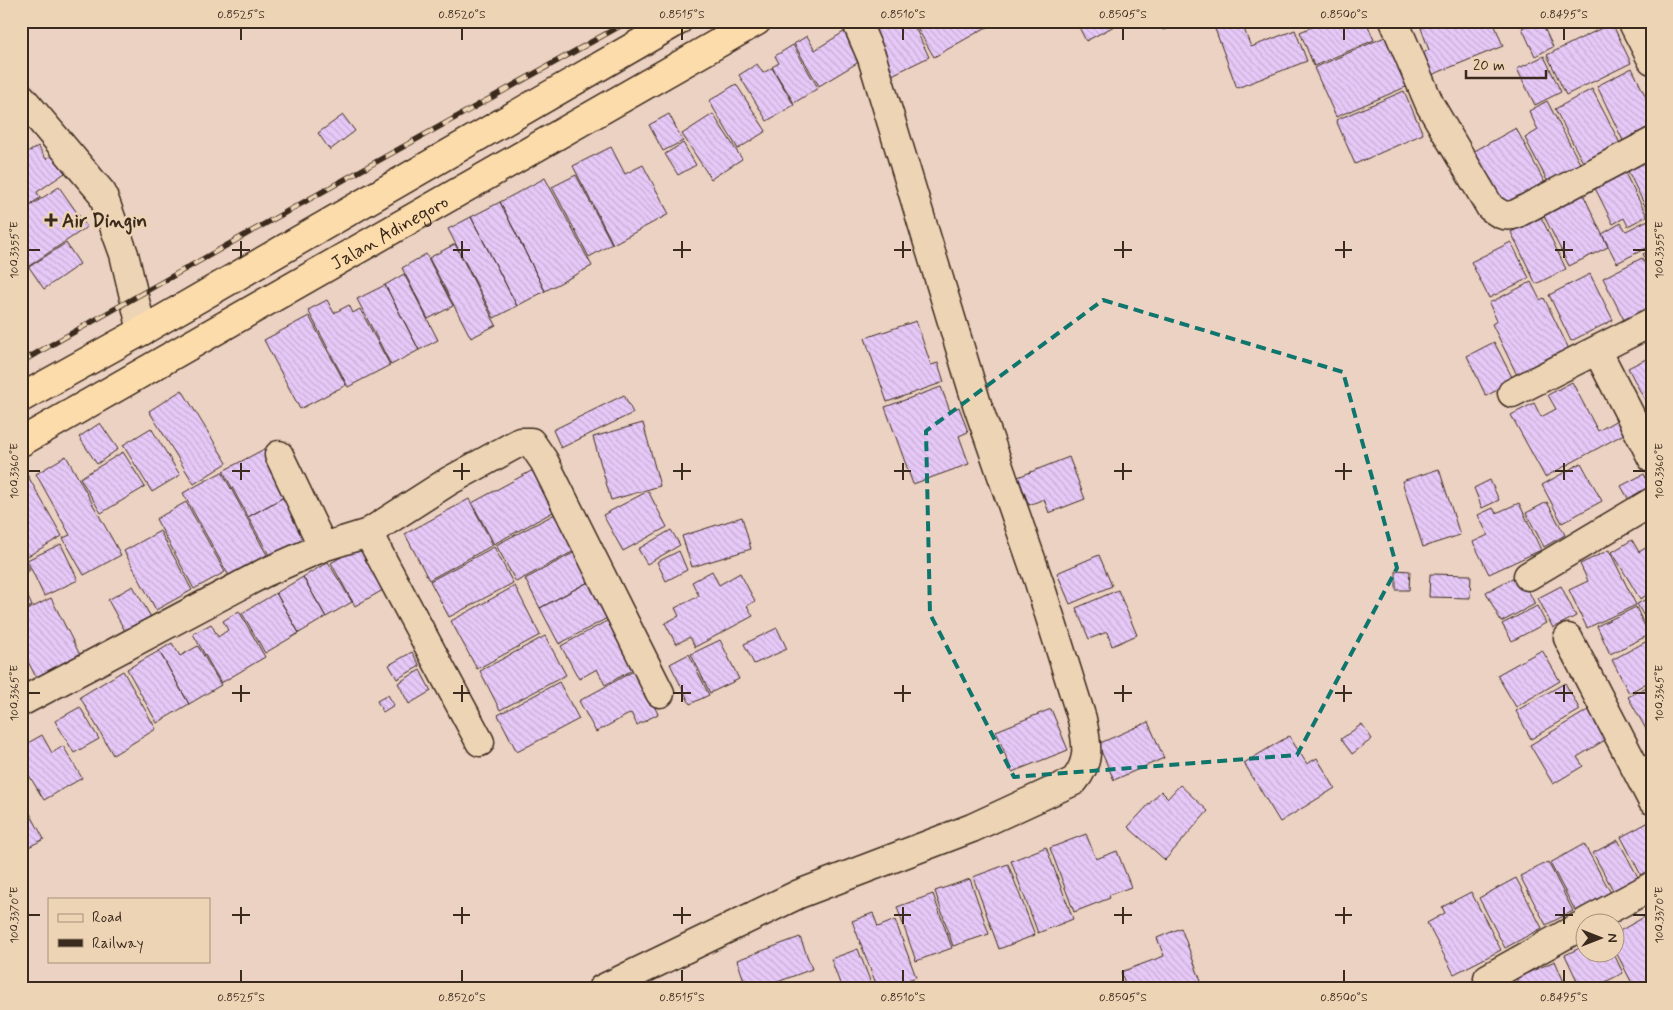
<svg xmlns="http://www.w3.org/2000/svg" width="1673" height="1010" viewBox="0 0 1673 1010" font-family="Mynerve,sans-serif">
<defs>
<pattern id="building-back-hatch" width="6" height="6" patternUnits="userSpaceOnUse" patternTransform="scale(1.25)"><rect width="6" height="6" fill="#e7c9f8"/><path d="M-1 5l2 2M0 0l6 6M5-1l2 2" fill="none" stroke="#c7add4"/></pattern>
</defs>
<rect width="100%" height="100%" fill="#ecd2c2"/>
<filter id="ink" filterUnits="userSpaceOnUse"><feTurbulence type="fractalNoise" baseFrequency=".02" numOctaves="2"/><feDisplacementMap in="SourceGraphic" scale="10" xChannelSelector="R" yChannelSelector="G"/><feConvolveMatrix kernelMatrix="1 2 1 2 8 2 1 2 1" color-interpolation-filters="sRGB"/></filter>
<g filter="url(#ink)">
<path fill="url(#building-back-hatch)" stroke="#3b2a1e" d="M872 21H912L929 57 890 76 866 24Z
M925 21H981L985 28 934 57 916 26Z
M983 21H1000L986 28Z
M1076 21H1119L1120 23 1086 41Z
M1159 21H1186L1163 30Z
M1212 21H1241L1251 47 1295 30 1307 61 1237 88Z
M1326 21H1366L1374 40 1314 66 1300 32Z
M1438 21H1493L1503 46 1424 78 1415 56 1429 50 1421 28Z
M1537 21H1541L1553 47 1535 56 1522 28Z
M1612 23 1631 63 1566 95 1547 55Z
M850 28 867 57 819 86 794 44 807 36 815 50Z
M1387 36 1408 86 1336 117 1314 68Z
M793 45 818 88 794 103 772 67 779 63 775 56Z
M1544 56 1561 92 1535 105 1517 69Z
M757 64 763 73 772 68 794 105 767 121 739 75Z
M1632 68 1652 110V134L1626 147 1597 86Z
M736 84 766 131 738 149 709 101Z
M1592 89 1624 151 1587 170 1555 109Z
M1404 91 1423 134 1355 164 1336 120Z
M1547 101 1584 171 1551 188 1525 138 1538 130 1529 111Z
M669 114 683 141 663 151 649 125Z
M713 114 742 159 711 179 682 134Z
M343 115 355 131 330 150 318 133Z
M1516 128 1547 187 1502 211 1471 153Z
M683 143 696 165 678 175 665 154Z
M38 146 46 159 52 155 65 173 37 192 40 198 21 210V157Z
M611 147 625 174 643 165 669 214 613 244 573 166Z
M1652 155V213L1649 214 1626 167Z
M1624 171 1647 216 1628 226 1624 218 1613 224 1594 186Z
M576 175 612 244 589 257 552 187Z
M545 178 592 266 545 291 500 202Z
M59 187 87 227 29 266 21 254V212Z
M1583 194 1608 247 1569 266 1543 214Z
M500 202 545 291 517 306 471 217Z
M471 217 517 306 494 318 448 229Z
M1541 217 1566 269 1536 284 1511 232Z
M1648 220 1652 227V245L1617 263 1602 234 1621 223 1626 231Z
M1511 242 1529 278 1489 298 1471 262Z
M66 243 80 264 44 289 29 267Z
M455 244 496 325 471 338 429 258Z
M1652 250V270L1643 254Z
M426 254 453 306 428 319 402 268Z
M1642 258 1652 277V311L1626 324 1603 278Z
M404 274 438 340 419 350 385 285Z
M1590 274 1613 320 1571 341 1549 295Z
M1531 282 1540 300 1544 298 1570 351 1518 377 1492 324 1497 321 1489 303Z
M385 285 419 350 391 365 357 299Z
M327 300 334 313 349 305 353 313 360 309 390 365 348 387 308 310Z
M309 316 346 385 300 409 264 340Z
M916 321 931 365 938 363 944 382 887 402 865 338Z
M1494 342 1514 381 1486 396 1467 356Z
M1652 356V411L1651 412 1628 368Z
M1572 382 1598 431 1617 420 1624 434 1545 477 1511 415 1534 403 1541 417 1556 409 1548 395Z
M941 387 950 411 959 407 968 432 959 436 969 464 913 484 885 407Z
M182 390 227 463 194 484 149 411Z
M624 395 633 413 561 448 553 430Z
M100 423 118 449 97 464 79 437Z
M643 423 660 486 611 500 593 437Z
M151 428 180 475 152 492 123 445Z
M268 447 293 492 248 517 223 471Z
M123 452 145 487 101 513 80 478Z
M66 456 121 555 84 575 63 538 70 535 36 474Z
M1069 457 1085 499 1049 513 1044 499 1029 505 1018 477Z
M1581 463 1602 501 1562 523 1542 485Z
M1439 469 1460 535 1423 547 1402 481Z
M533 470 555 511 494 544 472 503Z
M25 471 62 536 28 556 21 544V473Z
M222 472 267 555 229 576 183 493Z
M1644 474 1651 488 1629 500 1621 486Z
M1490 480 1499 500 1482 508 1474 488Z
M648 491 667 527 623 551 603 515Z
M293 492 318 539 274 564 248 517Z
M469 499 493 545 429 580 405 534Z
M186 502 225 572 194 589 156 519Z
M1547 502 1565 535 1544 547 1526 513Z
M1519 503 1541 550 1489 574 1473 542 1488 535 1478 515 1493 508 1496 513Z
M555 514 574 551 516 582 496 545Z
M742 517 751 549 692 567 682 536Z
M671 530 680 545 647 564 638 549Z
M160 531 192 590 156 610 124 551Z
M1632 540 1639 552 1652 544V592L1640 599 1612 552Z
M365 543 390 586 355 606 331 563Z
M61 544 78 580 44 596 27 560Z
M494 547 513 583 449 617 430 581Z
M1609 550 1636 605 1587 628 1569 590 1588 581 1580 564Z
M577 551 592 580 540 608 525 579Z
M679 551 687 570 666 581 657 562Z
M21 553 30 570 21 575Z
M1099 555 1112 586 1070 604 1057 573Z
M328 562 352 602 326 617 303 577Z
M1396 570 1410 571 1409 590H1396Z
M712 571 719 585 740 573 755 601 747 606 753 616 695 647 690 637 676 644 665 623 679 616 675 608 699 596 692 582Z
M1430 574 1471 575 1470 598 1429 597Z
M1520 574 1535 604 1501 622 1486 592Z
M303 577 326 617 299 633 276 593Z
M592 580 611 616 559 644 540 608Z
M133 586 151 617 125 631 108 600Z
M515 586 540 635 477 669 451 621Z
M1561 586 1576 616 1553 628 1538 598Z
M1118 590 1137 635 1112 646 1107 632 1089 639 1076 608Z
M25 591 32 606 21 611V593Z
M276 593 299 633 265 653 242 613Z
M1652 596V630L1637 604Z
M51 598 81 657 38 681 21 648V613Z
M1537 606 1546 623 1512 641 1502 624Z
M1636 607 1649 635 1610 654 1597 626Z
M239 611 265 657 221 683 193 634 211 624 218 637 228 630 223 621Z
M618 615 638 667 605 685 597 669 579 679 561 646Z
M777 628 787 649 754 664 744 644Z
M545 636 566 675 500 710 480 671Z
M720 640 739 679 710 693 691 654Z
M1649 640 1652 645V680L1629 693 1612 660Z
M172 643 180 656 198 646 221 685 189 704 159 651Z
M1542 650 1560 681 1516 707 1497 675Z
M159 651 189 704 157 723 127 669Z
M412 652 420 666 397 679 389 665Z
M689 654 709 695 690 704 670 664Z
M641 667 652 702 658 714 637 725 631 713 596 732 579 701Z
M420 670 431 691 409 704 398 683Z
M123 671 156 729 113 755 80 697Z
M559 682 579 719 517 752 498 715Z
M1565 683 1580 710 1531 739 1516 711Z
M1652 684V726L1646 729 1628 697Z
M388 695 394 705 383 712 377 701Z
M80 707 99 739 74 753 55 721Z
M1593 707 1610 737 1577 757 1583 766 1553 784 1530 745Z
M1051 709 1068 750 1012 772 996 731Z
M1148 722 1164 758 1114 780 1098 744Z
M1362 724 1372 739 1352 754 1341 739Z
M42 735 52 753 63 746 82 778 44 800 21 762V747Z
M1289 736 1307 764 1317 758 1335 788 1280 822 1244 763Z
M1180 785 1208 811 1165 860 1128 827 1161 791 1168 798Z
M21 797 44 839 21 851Z
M1651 821 1652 874 1643 879 1621 837Z
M1086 834 1096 859 1117 851 1131 887 1109 895 1110 898 1074 912 1050 848Z
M1618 840 1639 879 1614 892 1593 853Z
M1584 844 1611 893 1576 912 1550 863Z
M1046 847 1073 919 1038 933 1011 861Z
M1548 862 1573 911 1546 925 1520 876Z
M1008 864 1035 935 999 949 973 877Z
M1516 878 1542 928 1505 948 1479 898Z
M970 879 989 934 953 946 935 891Z
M1471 892 1501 950 1454 974 1427 923 1445 913 1442 907Z
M933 894 952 948 916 961 897 907Z
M873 913 878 927 895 920 916 977 885 989H878L852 921Z
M1648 915 1652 923V989H1635L1616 952V933Z
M1181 928 1202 984 1191 989H1127L1121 972 1164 956 1157 938Z
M800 937 812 969 759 989H747L737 960Z
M1586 945V952H1613L1623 973 1605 982 1608 989H1581L1565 955Z
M858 949 872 986 864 989H842L831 959Z
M1555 961 1567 989H1521L1516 978Z"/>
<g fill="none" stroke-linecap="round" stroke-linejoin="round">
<g stroke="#3b2a1e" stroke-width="31">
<path id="minor" d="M1394 21 1430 105 1490 207C1499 214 1505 218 1516 214L1652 142
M1632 21 1652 60
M21 97 102 193 124 254 142 331
M1597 350 1652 458
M1512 393 1652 322
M279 455 323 547
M1528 576 1652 502
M1568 638 1652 800
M21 702 264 573 323 547 368 533
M480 742 368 533 449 481 520 442H531L544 461 660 693
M1586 922 1652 886
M1488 978 1586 923
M602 989 799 894 972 828 1074 781C1091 761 1087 744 1082 719L1039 582 977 404 872 58 856 21"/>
</g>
<g stroke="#3b2a1e" stroke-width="31">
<g id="highway">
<path d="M21 398 142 331 678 21"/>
<path id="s1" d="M21 442 757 21"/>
</g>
</g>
<use href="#minor" stroke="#edd4b5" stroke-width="28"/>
<use href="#highway" stroke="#fddcac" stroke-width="28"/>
<g stroke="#3b2a1e" stroke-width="5.5">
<path id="rail" d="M21 362 261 226 629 21"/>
</g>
<use href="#rail" stroke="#edd4b5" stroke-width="4" stroke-dasharray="11" stroke-linecap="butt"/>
</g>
</g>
<path fill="none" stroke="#0f766e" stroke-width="4" stroke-dasharray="10 6" stroke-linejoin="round" d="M1103 300 1343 372 1397 568 1297 755 1014 777 930 614 926 431Z"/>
<path fill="none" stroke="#3b2a1e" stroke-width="2" d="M241 28V40M462 28V40M682 28V40M903 28V40M1123 28V40M1344 28V40M1564 28V40M241 241V258M462 241V258M682 241V258M903 241V258M1123 241V258M1344 241V258M1564 241V258M28 250H40M232 250H250M453 250H470M673 250H691M894 250H911M1114 250H1132M1335 250H1352M1555 250H1573M1633 250H1646M241 463V480M462 463V480M682 463V480M903 463V480M1123 463V480M1344 463V480M1564 463V480M28 471H40M232 471H250M453 471H470M673 471H691M894 471H911M1114 471H1132M1335 471H1352M1555 471H1573M1633 471H1646M241 685V702M462 685V702M682 685V702M903 685V702M1123 685V702M1344 685V702M1564 685V702M28 693H40M232 693H250M453 693H470M673 693H691M894 693H911M1114 693H1132M1335 693H1352M1555 693H1573M1633 693H1646M241 907V924M462 907V924M682 907V924M903 907V924M1123 907V924M1344 907V924M1564 907V924M28 915H40M232 915H250M453 915H470M673 915H691M894 915H911M1114 915H1132M1335 915H1352M1555 915H1573M1633 915H1646M241 970V982M462 970V982M682 970V982M903 970V982M1123 970V982M1344 970V982M1564 970V982"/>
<path fill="#3b2a1e" stroke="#edd4b5" stroke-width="2" d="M48.5 212.5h5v5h5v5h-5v5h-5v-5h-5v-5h5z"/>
<g text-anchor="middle" stroke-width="5" stroke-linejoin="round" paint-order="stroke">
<g font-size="19" font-weight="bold" fill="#3b2a1e" stroke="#edd4b5" text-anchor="start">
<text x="62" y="227">Air Dingin</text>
</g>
<g font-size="19" fill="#3b2a1e" stroke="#edd4b5">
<text dy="7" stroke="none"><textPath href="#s1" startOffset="424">Jalan Adinegoro</textPath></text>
</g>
</g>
<rect width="1673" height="1010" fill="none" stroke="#edd4b5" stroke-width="55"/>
<rect x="48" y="898" width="162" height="65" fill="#edd4b5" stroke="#a69079"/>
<rect x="58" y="914" width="25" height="8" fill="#edd4b5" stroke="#a69079"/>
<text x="92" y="922" font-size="15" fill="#3b2a1e">Road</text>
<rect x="58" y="939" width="25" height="8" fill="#3b2a1e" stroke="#a69079"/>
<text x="92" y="948" font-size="15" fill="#3b2a1e">Railway</text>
<g transform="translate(1600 938) rotate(90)"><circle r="24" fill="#edd4b5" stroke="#a69079"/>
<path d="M0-4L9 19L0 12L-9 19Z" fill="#3b2a1e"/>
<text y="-8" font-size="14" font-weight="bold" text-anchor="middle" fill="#3b2a1e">N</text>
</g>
<path d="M1466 70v8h80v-8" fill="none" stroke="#3b2a1e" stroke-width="2.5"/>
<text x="1473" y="70" font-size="15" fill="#3b2a1e" stroke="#edd4b5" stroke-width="4" paint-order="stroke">20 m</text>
<rect x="28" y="28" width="1618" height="954" fill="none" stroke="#3b2a1e" stroke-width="2"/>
<g font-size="12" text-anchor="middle" fill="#3b2a1e">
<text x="241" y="18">0.8525°S</text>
<text x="462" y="18">0.8520°S</text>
<text x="682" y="18">0.8515°S</text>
<text x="903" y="18">0.8510°S</text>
<text x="1123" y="18">0.8505°S</text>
<text x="1344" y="18">0.8500°S</text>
<text x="1564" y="18">0.8495°S</text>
<text transform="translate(1659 250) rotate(-90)" y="4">100.3355°E</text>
<text transform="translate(14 250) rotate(-90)" y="4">100.3355°E</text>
<text transform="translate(1659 471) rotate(-90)" y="4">100.3360°E</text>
<text transform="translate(14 471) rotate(-90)" y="4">100.3360°E</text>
<text transform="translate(1659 693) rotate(-90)" y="4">100.3365°E</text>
<text transform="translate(14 693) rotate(-90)" y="4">100.3365°E</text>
<text transform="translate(14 915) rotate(-90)" y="4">100.3370°E</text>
<text transform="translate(1659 915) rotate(-90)" y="4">100.3370°E</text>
<text x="241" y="1001">0.8525°S</text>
<text x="462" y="1001">0.8520°S</text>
<text x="682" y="1001">0.8515°S</text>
<text x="903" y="1001">0.8510°S</text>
<text x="1123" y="1001">0.8505°S</text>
<text x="1344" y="1001">0.8500°S</text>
<text x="1564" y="1001">0.8495°S</text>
</g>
</svg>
